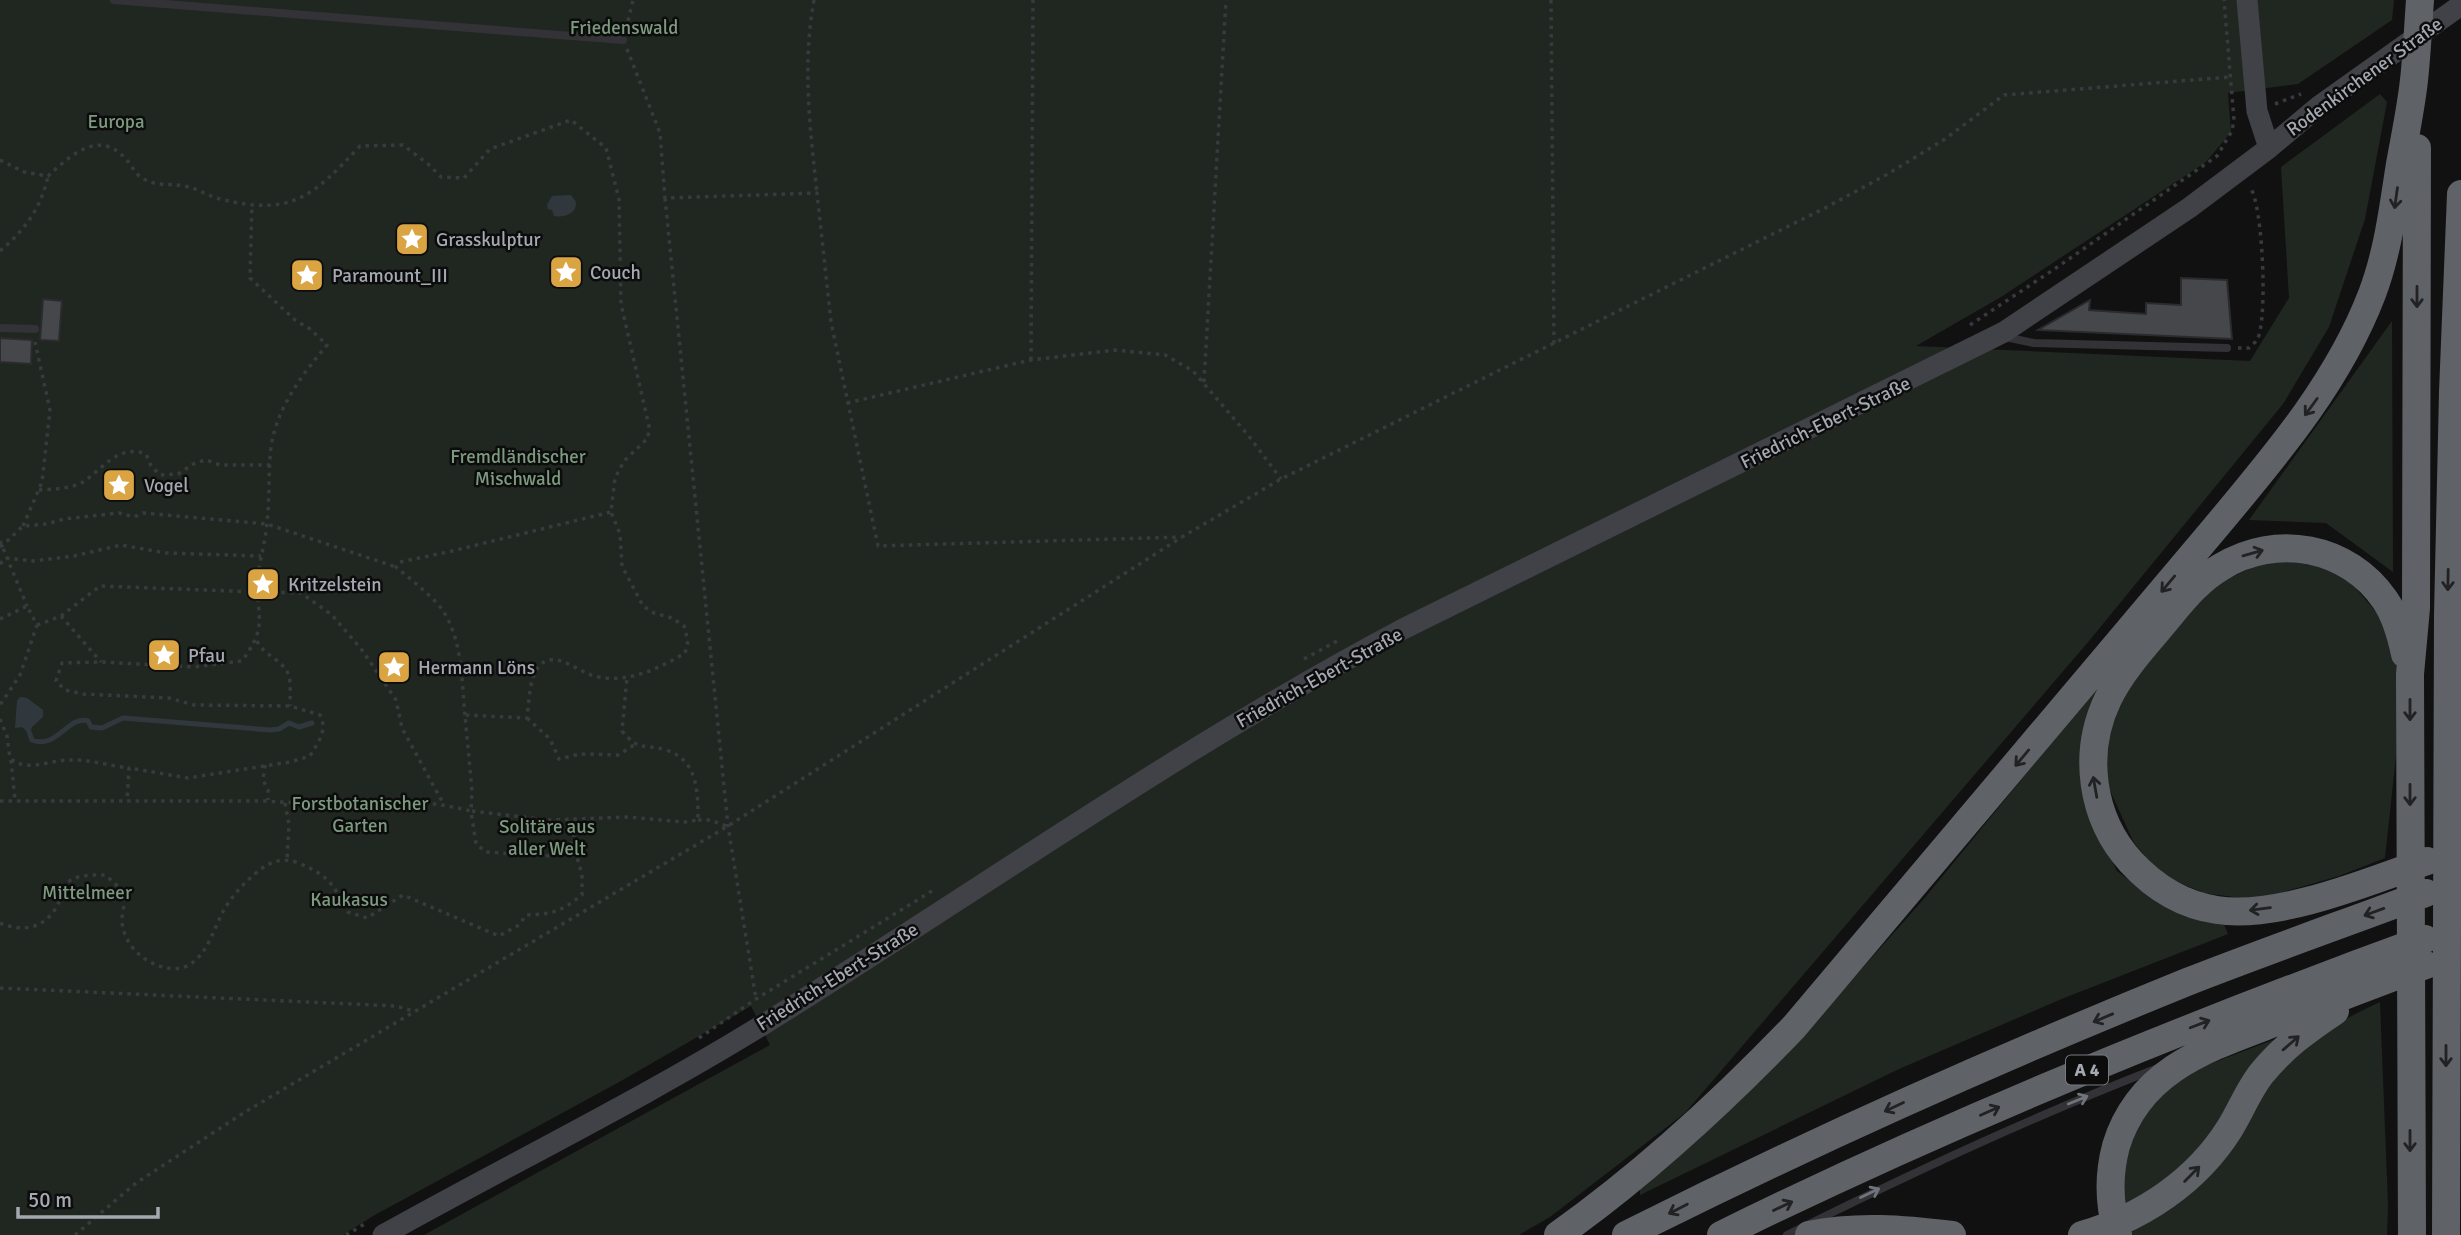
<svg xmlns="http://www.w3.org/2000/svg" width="2461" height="1235" viewBox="0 0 2461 1235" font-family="Signika,sans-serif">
<rect width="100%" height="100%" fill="#111112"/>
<path fill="#202721" d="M0 0H2394L2392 20 2298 84 2228 93 2231 132 2206 162 2001 297 1916 346 2250 361 2289 298 2281 167 2380 94 2387 102 2365 219 2329 327 2283 404 2089 641 1685 1113 1550 1217 1519 1235H424L770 1045 751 1006 621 1081 373 1216 343 1235H0Z
M2392 321 2393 572 2326 523 2249 520Z
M2270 559 2318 566 2347 578 2383 620 2398 662 2396 756 2385 858 2339 876 2256 900 2204 893 2161 875 2134 843 2107 784 2105 744 2122 696 2207 589Z
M2098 686 2081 748 2086 810 2117 871 2165 907 2222 920 2228 934 2064 998 1899 1069 1640 1195V1189L1699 1139 1792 1047 1923 900Z
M2380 1002 2388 1206 2387 1235H2132L2128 1228 2263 1095C2296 1046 2328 1026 2380 1002Z
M2278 1038 2207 1139 2182 1167 2155 1188 2123 1207 2122 1169 2135 1125 2181 1075Z"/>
<path fill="#30383d" d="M571 195 576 202C577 214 563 218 554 216L552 210 548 209 547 205 552 196Z
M20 697 27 698 43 710V717L32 727 30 734 22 727 15 728 17 701Z"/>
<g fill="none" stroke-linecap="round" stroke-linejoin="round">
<path stroke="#30383d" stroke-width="5" d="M28 729 32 740C57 750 68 715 88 721L91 727 102 728 123 718 270 730 279 729 289 723 299 727 312 723"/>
</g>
<path fill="#45474a" stroke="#2b2b2e" stroke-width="2" d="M2181 278 2227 280 2232 339 2038 330 2090 300 2089 310 2146 314V303L2181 305Z
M43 299 62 301 59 341 40 340Z
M0 338 32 340 31 364 0 362Z"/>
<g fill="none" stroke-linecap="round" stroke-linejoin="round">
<path stroke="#393a3e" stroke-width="3.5" stroke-dasharray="3.5 5" stroke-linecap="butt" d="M814 0C802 65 810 128 817 193
M1551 0 1554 344
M626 29 633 0
M627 49 660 133 665 198 817 193 831 322 878 546 1181 537
M2275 104 2301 94
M0 160 24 172 48 176C70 156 98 129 125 158 131 164 135 174 142 178 156 187 170 183 184 186 197 188 208 196 220 199 292 217 313 196 360 146L403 145 428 164 441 177 464 178 490 149 571 120 606 148 619 199 621 304 649 426 648 438 624 461 615 478 611 512 620 534 622 566 643 606 654 613 672 618 684 626 688 641 685 653C660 668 629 683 599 677 586 675 575 666 564 662 528 649 530 697 527 718L465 715 472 791 471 811C430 801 386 798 345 800 319 801 294 804 268 801H127L129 768 188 778 290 762 310 756C318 742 328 731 320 715L290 706 194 705 169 698 83 694 65 690 56 681 62 663 101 662 194 667 242 661C262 633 261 626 257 592L301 593 332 615 362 650 396 700 402 728 444 805
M665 198 728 826 756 999
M0 251C25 230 41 208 48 176
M1970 325 2056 268 2217 156 2232 131 2234 120 2224 0
M2238 348H2249C2251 345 2255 343 2257 340 2268 322 2263 204 2250 187
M1031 360 1033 0
M1204 382 1226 0
M847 403 1031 360 1115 350 1165 355 1193 371 1248 435 1281 479
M39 490C53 489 71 489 83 482 104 468 118 444 146 454L151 466 160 475 178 474 195 463 206 460 220 465H270
M23 526 42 482 50 410 35 342
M0 541 27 606
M0 546H2L23 526 47 524 64 519 119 513 134 517 143 513 267 524 396 567
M0 564 6 558 33 561 74 556 121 545 166 553 261 556
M61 616 101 662
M0 619 27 606 37 625 20 675 0 705
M37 625 61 616 100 586 257 592C257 568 265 546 267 523 270 498 268 472 271 447 277 407 302 375 327 345L310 329 295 320 250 278 252 204
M257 641C264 656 284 660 289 676 291 685 290 696 290 706
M1304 659 1337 641
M465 715C461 677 463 629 434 600 422 588 409 578 396 567L400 562 448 552 611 512
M527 718 550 739 559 759 580 754 618 755 634 745
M0 719 7 736 10 758C27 773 49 760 69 760 88 759 110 766 129 768
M11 760 15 800
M265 765 263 780 268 790V800
M0 801H127
M285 803 289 825 287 859
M698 820H710L726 826
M568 853 574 836 570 820
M0 923C25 933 47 928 59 902 60 897 61 890 64 886 73 874 92 875 105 875 112 881 119 886 123 894 126 904 122 911 122 921 123 944 144 964 167 968 175 970 186 968 192 963 209 951 215 925 225 908 235 892 247 880 261 869 272 861 283 858 296 862 328 875 332 882 348 912L367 918 403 895 499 936 519 925 526 915C553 914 560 912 582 895V875L577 857 568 853 545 856 486 852 476 844 471 811 549 820 628 817 685 822 698 820C698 792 698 760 666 750 642 743 641 753 622 731L627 677
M0 988 396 1006 413 1011
M699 1038 756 999 932 891
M75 1235 136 1183 245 1112 728 826 1182 537 1281 479 1825 208 1886 175 1945 139 2004 95 2230 77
M346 1235 368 1222"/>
<path stroke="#333337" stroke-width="8" d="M114 0 623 40
M0 328 35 329
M2005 333 2010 338 2034 343 2227 348
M1787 1235C1909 1174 2031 1117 2158 1068"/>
<path stroke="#414247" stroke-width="21" d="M2247 0 2257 111 2269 148
M383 1235C510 1164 641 1100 764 1024 977 892 1182 746 1403 629L2004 332 2189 208 2269 148 2319 106 2461 5"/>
<path stroke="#5f6267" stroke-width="28" d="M2405 654C2401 635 2396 616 2385 600 2348 546 2276 533 2221 567 2195 582 2177 608 2158 630 2140 651 2120 674 2108 699 2082 753 2091 818 2131 862 2154 887 2183 905 2217 910 2276 920 2371 881 2427 861
M1558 1235C1644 1174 1721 1103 1794 1027L2215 528C2275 456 2338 383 2372 294 2388 252 2393 208 2400 164 2405 136 2411 108 2414 80 2417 53 2418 27 2420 0
M1626 1235C1809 1143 1997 1059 2187 982 2266 951 2346 923 2426 893
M1721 1235C1950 1122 2186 1026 2425 939
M1809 1235C1857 1225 1904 1229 1952 1235
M2082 1235C2142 1218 2197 1181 2230 1128 2241 1110 2249 1089 2262 1073 2283 1047 2308 1029 2335 1011
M2118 1235C2109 1206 2108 1176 2116 1146 2140 1067 2212 1047 2282 1020 2330 1001 2378 983 2426 965
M2412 1235 2410 674 2416 608 2417 148
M2446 1235 2448 615 2453 392 2461 194"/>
</g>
<defs><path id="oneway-shaft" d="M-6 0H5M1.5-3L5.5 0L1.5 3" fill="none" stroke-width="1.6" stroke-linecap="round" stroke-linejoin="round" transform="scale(1.75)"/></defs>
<g stroke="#212224">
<use href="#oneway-shaft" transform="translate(2396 198) rotate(98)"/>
<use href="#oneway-shaft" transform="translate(2417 297) rotate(90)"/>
<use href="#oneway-shaft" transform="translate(2311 407) rotate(126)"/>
<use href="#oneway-shaft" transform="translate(2253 553) rotate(-16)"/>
<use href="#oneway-shaft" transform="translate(2448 580) rotate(91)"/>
<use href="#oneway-shaft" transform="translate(2168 584) rotate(130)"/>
<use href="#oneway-shaft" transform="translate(2410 710) rotate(90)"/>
<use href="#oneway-shaft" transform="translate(2022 758) rotate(130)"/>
<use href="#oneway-shaft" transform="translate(2095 787) rotate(-100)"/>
<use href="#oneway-shaft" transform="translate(2410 795) rotate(90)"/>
<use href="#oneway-shaft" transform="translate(2260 909) rotate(173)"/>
<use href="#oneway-shaft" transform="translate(2374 912) rotate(160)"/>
<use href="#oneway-shaft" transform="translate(2103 1018) rotate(157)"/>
<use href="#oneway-shaft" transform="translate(2200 1024) rotate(-21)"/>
<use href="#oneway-shaft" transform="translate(2291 1043) rotate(-41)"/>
<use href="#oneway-shaft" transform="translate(2446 1056) rotate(90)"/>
<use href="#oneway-shaft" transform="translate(1894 1107) rotate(155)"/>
<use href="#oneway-shaft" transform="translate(1990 1111) rotate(-24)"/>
<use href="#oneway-shaft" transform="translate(2410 1141) rotate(90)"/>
<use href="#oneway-shaft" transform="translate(2192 1174) rotate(-45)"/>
<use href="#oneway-shaft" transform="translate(1783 1206) rotate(-25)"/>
<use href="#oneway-shaft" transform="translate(1678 1209) rotate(153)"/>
</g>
<g stroke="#71747a">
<use href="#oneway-shaft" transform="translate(2078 1100) rotate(-22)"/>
<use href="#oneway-shaft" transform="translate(1870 1193) rotate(-26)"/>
</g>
<defs>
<g id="sight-square" transform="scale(1.75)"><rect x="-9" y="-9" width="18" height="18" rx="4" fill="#daa442" stroke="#0c0c0d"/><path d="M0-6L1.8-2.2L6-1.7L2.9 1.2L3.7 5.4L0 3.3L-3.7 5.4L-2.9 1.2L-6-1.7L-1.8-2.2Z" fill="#fff"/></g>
</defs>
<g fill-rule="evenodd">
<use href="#sight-square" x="412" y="239"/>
<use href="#sight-square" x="566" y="272"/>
<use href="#sight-square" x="307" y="275"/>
<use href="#sight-square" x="119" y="485"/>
<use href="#sight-square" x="263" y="584"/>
<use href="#sight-square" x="164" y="655"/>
<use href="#sight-square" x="394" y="667"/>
</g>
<g text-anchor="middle" stroke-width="5" stroke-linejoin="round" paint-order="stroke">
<rect fill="#0c0c0d" stroke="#767a80" stroke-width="2" x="2066" y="1055.5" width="42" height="29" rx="5"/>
<g font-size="18" font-weight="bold" fill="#a4a9b1">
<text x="2087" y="1076">A 4</text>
</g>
<g font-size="19" fill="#7d9a7f" stroke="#0c0c0d">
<text x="624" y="34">Friedenswald</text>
<text x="116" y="128">Europa</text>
<text x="518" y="463">Fremdländischer<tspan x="518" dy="22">Mischwald</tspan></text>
<text x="360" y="810">Forstbotanischer<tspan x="360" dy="22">Garten</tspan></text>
<text x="547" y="833">Solitäre aus<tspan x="547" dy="22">aller Welt</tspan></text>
<text x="87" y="899">Mittelmeer</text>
<text x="349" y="906">Kaukasus</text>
</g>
<g font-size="19" fill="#a4a9b1" stroke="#0c0c0d">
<text transform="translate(2364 76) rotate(-36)" y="7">Rodenkirchener Straße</text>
<text transform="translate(1825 422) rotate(-26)" y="7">Friedrich-Ebert-Straße</text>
<text transform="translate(1319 677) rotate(-29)" y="7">Friedrich-Ebert-Straße</text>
<text transform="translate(837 976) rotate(-32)" y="7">Friedrich-Ebert-Straße</text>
</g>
<g font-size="19" fill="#a4a9b1" stroke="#0c0c0d" text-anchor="start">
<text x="436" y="246">Grasskulptur</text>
<text x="590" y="279">Couch</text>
<text x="332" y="282">Paramount_III</text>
<text x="144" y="492">Vogel</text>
<text x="288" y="591">Kritzelstein</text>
<text x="188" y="662">Pfau</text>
<text x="418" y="674">Hermann Löns</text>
</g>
</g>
<path d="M18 1207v10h140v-10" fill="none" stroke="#a4a9b1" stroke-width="3.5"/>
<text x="28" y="1207" font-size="21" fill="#a4a9b1" stroke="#0c0c0d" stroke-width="5" paint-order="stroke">50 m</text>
</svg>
